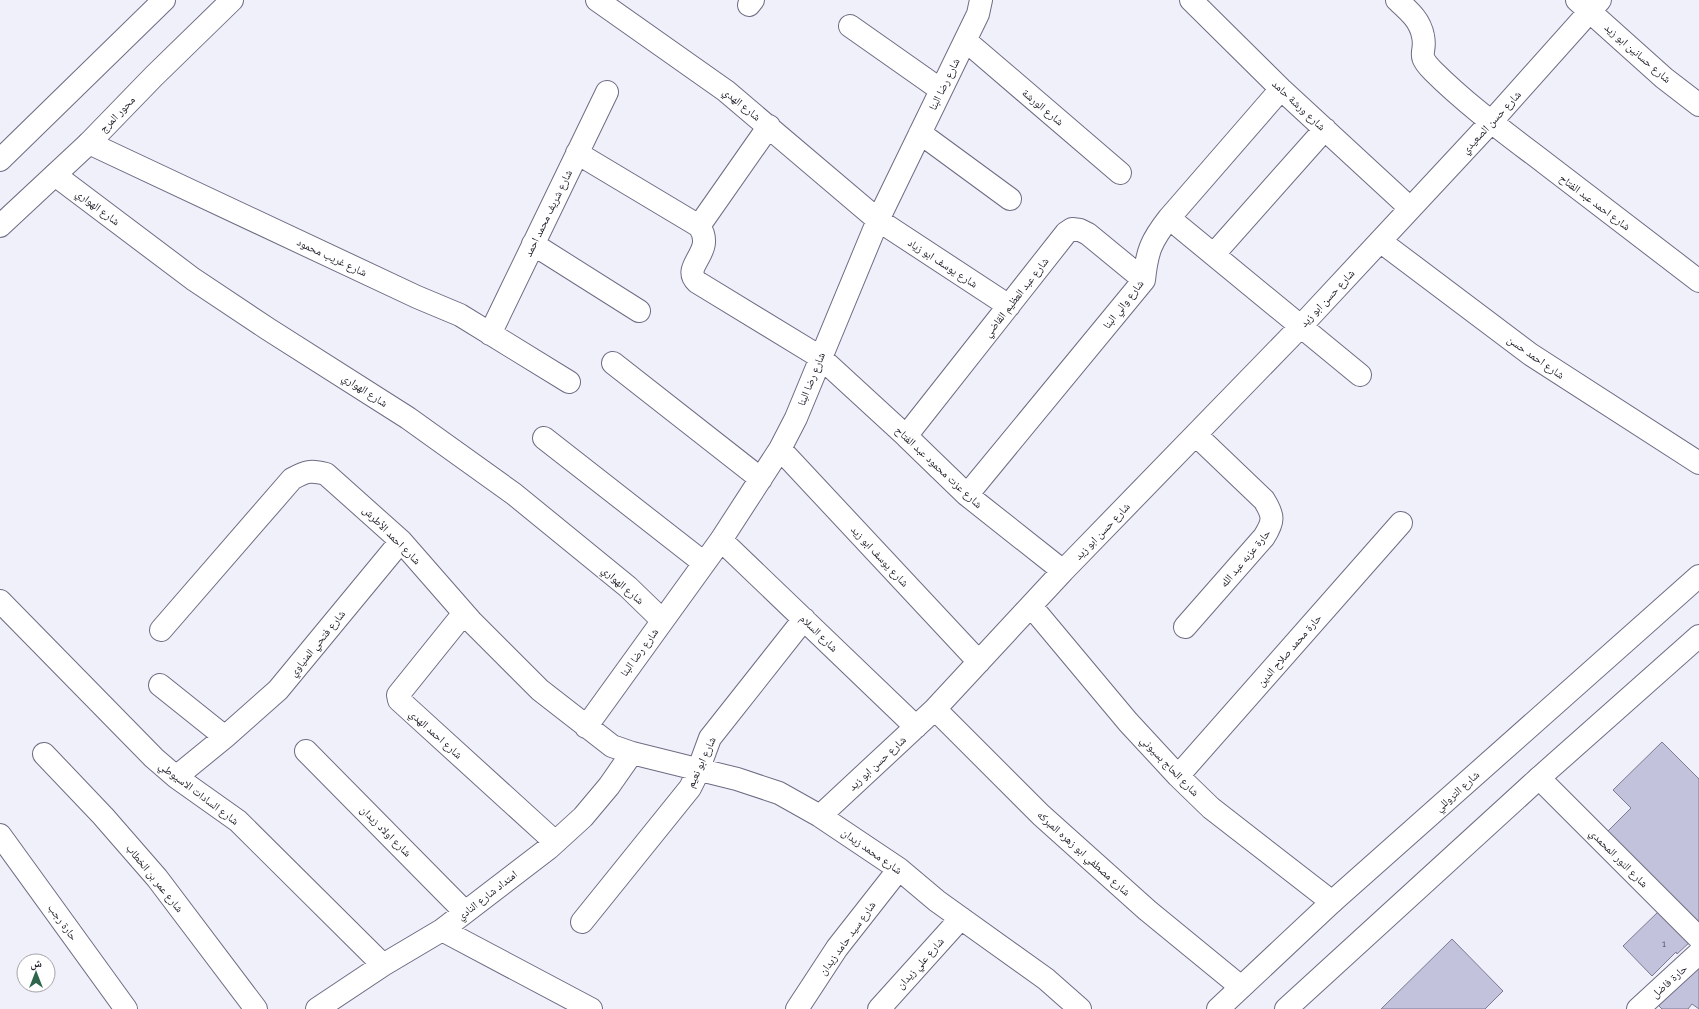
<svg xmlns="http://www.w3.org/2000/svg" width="1699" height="1009" viewBox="0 0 1699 1009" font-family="Raleway,'Noto Naskh Arabic',sans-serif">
<rect width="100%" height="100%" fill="#f0f0fb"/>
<path fill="#c3c2dc" stroke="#7b7a92" d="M1662 742 1699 779V949L1691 941 1677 954 1676 952 1652 976 1623 946 1660 910 1595 844 1631 808 1613 790Z
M1452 939 1503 991 1485 1009H1381Z
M1699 950V1009L1692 1004 1688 1009H1662L1651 998Z"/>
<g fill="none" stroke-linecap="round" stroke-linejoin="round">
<g stroke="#6d6c83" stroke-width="24">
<path id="minor" d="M597 0 726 91 878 220 1009 306
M1191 0 1281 89 1410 208
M1397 0C1409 11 1420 20 1423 36 1427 54 1415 53 1433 71 1467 105 1507 134 1545 163 1597 203 1648 242 1699 281
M1577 0 1664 78 1699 105
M749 5 753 0
M850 26 941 90
M966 41 1120 173
M920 133 1010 199
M89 143 417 297 460 315 569 382
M577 153 699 226C717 252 680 266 697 282L820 357 906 436 967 495 1063 571
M55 175 193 279 268 329 408 418 514 494 628 587 662 620
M1169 218 1360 375
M699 226 769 126
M1380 241 1530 354 1699 463
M533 244 639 311
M1214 254 1325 129
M490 334 607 92
M613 363 761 479
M906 436 1066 233 1072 229 1080 230 1088 234 1144 280
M544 438 704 563
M780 449 979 662
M967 495 1144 280C1147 251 1151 241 1169 218L1281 89
M721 540 916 727
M0 601 154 758 176 777 238 821 383 965
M1031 606 1128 722 1178 776 1211 808 1332 902
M464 613 398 695 399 700 555 842
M1185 627 1264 537C1274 521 1274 516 1264 500L1196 435
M161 630 292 479C306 471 311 470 326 474L401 541 471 621 540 690 612 746 632 753 737 779 779 793 820 816 899 869 937 901 1046 979 1080 1009
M160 685 225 737
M935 709 1041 815 1147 910 1241 987
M586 727 721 540 780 449 796 418 878 220 978 14 981 0
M306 751 465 912
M44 754 103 816 157 878 256 1009
M1178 776 1401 523
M176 777 225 737 278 690 401 541
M1539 778 1699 938
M820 816 935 709 1063 571 1301 326 1491 122 1600 0
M0 835 126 1009
M582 922 690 788 696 776 710 738 804 619
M442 930 591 1009
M317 1009 383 965 442 930 549 848 583 817 609 786 632 753
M797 1009 837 948 899 869
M879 1009 961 918
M1638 1009 1699 953"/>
</g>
<g stroke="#6d6c83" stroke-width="24">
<path id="tertiary" d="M1218 1009 1332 902 1699 576
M1286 1009 1539 778 1699 636"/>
</g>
<g stroke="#6d6c83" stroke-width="24">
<path id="secondary" d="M0 160 164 0
M0 226 89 143 154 76 232 0"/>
</g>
<use href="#minor" stroke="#fff" stroke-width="22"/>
<use href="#tertiary" stroke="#fff" stroke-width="22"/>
<use href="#secondary" stroke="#fff" stroke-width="22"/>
</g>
<g text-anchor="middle" stroke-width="3" stroke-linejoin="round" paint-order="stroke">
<g font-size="9" fill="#464553">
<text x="1664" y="947">1</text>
</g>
<g font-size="11" fill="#1c1b25" stroke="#fff">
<text transform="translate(1638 53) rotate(41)" y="4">شارع حسانين ابو زيد</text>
<text transform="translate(944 84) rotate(-64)" y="4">شارع رضا البنا</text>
<text transform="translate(742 104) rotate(39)" y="4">شارع الهدي</text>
<text transform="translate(1299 105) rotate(43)" y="4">شارع ورشة حامد</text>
<text transform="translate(1043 107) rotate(40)" y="4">شارع الورشة</text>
<text transform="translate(117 114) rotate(-46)" y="4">محور المرج</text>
<text transform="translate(1491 122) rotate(-47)" y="4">شارع حسن الصعيدي</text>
<text transform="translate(1595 202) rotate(37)" y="4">شارع احمد عبد الفتاح</text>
<text transform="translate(98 207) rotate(37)" y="4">شارع الهواري</text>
<text transform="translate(548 213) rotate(-64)" y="4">شارع شريف محمد احمد</text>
<text transform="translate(332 257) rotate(25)" y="4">شارع غريب محمود</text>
<text transform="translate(943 263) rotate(33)" y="4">شارع يوسف ابو زياد</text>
<text transform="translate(1016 297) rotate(-52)" y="4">شارع عبد العظيم القاضي</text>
<text transform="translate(1327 298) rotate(-47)" y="4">شارع حسن ابو زيد</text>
<text transform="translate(1123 304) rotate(-52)" y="4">شارع والي البنا</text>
<text transform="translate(1536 357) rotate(35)" y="4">شارع احمد حسن</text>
<text transform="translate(811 379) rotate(-68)" y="4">شارع رضا البنا</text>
<text transform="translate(365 390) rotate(33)" y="4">شارع الهواري</text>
<text transform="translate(939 467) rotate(43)" y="4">شارع عزت محمود عبد الفتاح</text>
<text transform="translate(1102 531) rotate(-46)" y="4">شارع حسن ابو زيد</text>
<text transform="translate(392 535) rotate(45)" y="4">شارع احمد الأطرش</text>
<text transform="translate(880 556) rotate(47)" y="4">شارع يوسف ابو زيد</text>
<text transform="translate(1245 558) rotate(-50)" y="4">حارة عزبه عبد الله</text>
<text transform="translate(623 585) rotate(41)" y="4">شارع الهواري</text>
<text transform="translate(819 633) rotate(44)" y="4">شارع السلام</text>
<text transform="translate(317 643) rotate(-51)" y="4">شارع فتحي المنياوي</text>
<text transform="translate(1289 650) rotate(-49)" y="4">حارة محمد صلاح الدين</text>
<text transform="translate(639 652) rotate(-54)" y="4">شارع رضا البنا</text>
<text transform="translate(436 734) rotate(42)" y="4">شارع احمد الهدي</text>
<text transform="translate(701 762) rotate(-65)" y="4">شارع ابو نعيم</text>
<text transform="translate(877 763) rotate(-43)" y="4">شارع حسن ابو زيد</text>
<text transform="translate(1170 766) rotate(46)" y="4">شارع الحاج بسيوني</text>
<text transform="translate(1457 791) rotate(-42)" y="4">شارع التروللي</text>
<text transform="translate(199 793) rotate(37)" y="4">شارع السادات الاسيوطي</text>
<text transform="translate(386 831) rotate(45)" y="4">شارع اولاد زيدان</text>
<text transform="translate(872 851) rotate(35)" y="4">شارع محمد زيدان</text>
<text transform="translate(1084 853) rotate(42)" y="4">شارع مصطفي ابو زهره المبركه</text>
<text transform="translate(1619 858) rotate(45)" y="4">شارع النور المحمدي</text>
<text transform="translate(155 878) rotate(51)" y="4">شارع عمر بن الخطاب</text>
<text transform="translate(487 895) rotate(-38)" y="4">امتداد شارع النادي</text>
<text transform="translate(63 922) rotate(54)" y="4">حارة رجب</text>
<text transform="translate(847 938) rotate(-54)" y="4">شارع سيد حامد زيدان</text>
<text transform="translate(920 963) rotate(-48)" y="4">شارع علي زيدان</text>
<text transform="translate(1669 981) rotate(-42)" y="4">حارة فاضل</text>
</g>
</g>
<g transform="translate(36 973)"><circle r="19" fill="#ffffff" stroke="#a4a4a8"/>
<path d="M0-3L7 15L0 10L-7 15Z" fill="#2e654c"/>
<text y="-6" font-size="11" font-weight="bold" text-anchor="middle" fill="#1c1b25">ش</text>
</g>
</svg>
